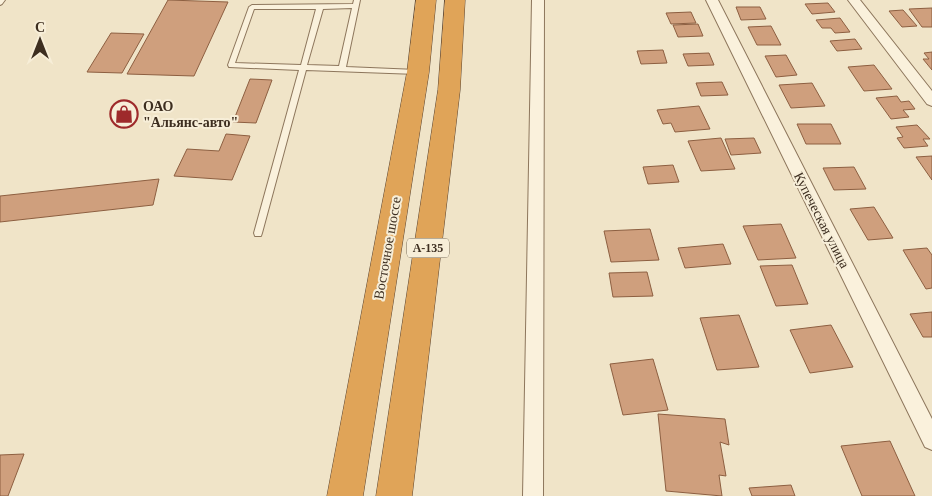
<svg xmlns="http://www.w3.org/2000/svg" width="932" height="496" viewBox="0 0 932 496" font-family="Georgia,serif">
<rect width="100%" height="100%" fill="#f0e4c8"/>
<path fill="#cf9f7d" stroke="#8d5f41" d="M168 0 228 2 194 76 127 74Z
M828 3 835 12 812 14 805 4Z
M736 7H760L766 19 741 20Z
M932 8V27H922L909 9Z
M903 10 917 26 902 27 889 11Z
M691 12 696 23 671 24 666 13Z
M840 18 850 32 835 33 831 28H822L816 20Z
M698 24 703 36 678 37 673 25Z
M771 26 781 45H757L748 27Z
M111 33 144 34 122 73 87 72Z
M855 39 862 49 837 51 830 41Z
M663 50 667 63 641 64 637 51Z
M932 52V70L923 59H929L924 53Z
M709 53 714 65 688 66 683 54Z
M786 55 797 75 776 77 765 56Z
M874 65 892 89 864 91 848 67Z
M250 79 272 80 256 123 233 122Z
M722 82 728 95 701 96 696 83Z
M812 83 825 106 791 108 779 85Z
M897 96 901 102 909 101 915 109 903 110 909 117 891 119 876 98Z
M699 106 710 129 675 132 671 123 663 124 657 110Z
M797 124H831L841 144H806Z
M917 125 930 139H923L928 146 904 148 897 138 903 137 896 127Z
M226 134 250 136 232 180 174 176 187 149 219 151Z
M721 138 735 169 701 171 688 141Z
M754 138 761 153 731 155 725 139Z
M932 156V180L916 157Z
M673 165 679 182 648 184 643 167Z
M854 167 866 189 834 190 823 168Z
M159 179 153 205 0 222V196Z
M874 207 893 238 868 240 850 209Z
M781 224 796 258 758 260 743 226Z
M650 229 659 260 611 262 604 231Z
M723 244 731 264 685 268 678 248Z
M927 248 932 255V288L926 289 903 250Z
M792 265 808 304 776 306 760 266Z
M647 272 653 296 613 297 609 273Z
M932 312V337H923L910 314Z
M739 315 759 367 717 370 700 318Z
M831 325 853 367 810 373 790 330Z
M653 359 668 410 623 415 610 364Z
M658 414 725 419 729 445 720 442 726 476 719 475 722 496 666 491Z
M890 441 915 496H862L841 446Z
M24 454 8 496H0V455Z
M791 485 795 496H752L749 488Z"/>
<g fill="none" stroke-linecap="round" stroke-linejoin="round">
<g stroke="#8d765c" stroke-width="2">
<path id="lane" d="M0 0H5L2 4 0 5Z
M354 0H360L346 67 417 70 421 72 417 74 306 70 262 233 261 236H255L254 233 299 70 229 67 228 65 249 7 252 5 353 4ZM352 8 339 66 307 65 323 9ZM254 9H316L301 65 235 63Z"/>
</g>
<g stroke="#8d765c" stroke-width="2">
<path id="street" d="M532 0H544L543 496H523Z
M706 0H718L932 419V450L925 447Z
M848 0H860L932 91V106L927 104Z"/>
</g>
<g stroke="#5b4430" stroke-width="1">
<path id="highway" d="M416 0H436L429 72 363 496H327L407 72Z
M445 0H465L460 90 412 496H376L438 90Z"/>
</g>
<use href="#lane" fill="#faf1dc" fill-rule="evenodd"/>
<use href="#street" fill="#faf1dc" fill-rule="evenodd"/>
<use href="#highway" fill="#e0a458" fill-rule="evenodd"/>
</g>
<defs>
<g id="shop-ring" transform="scale(1.4375)"><circle r="9.5" fill="#f7eed8" stroke="#9e2a2b" stroke-width="1.5"/><path d="M-5-2.5h2.3a2.7 3.5 0 0 1 5.4 0H5L5.5 6h-11ZM-1.5-2.5h3a1.5 2.3 0 0 0-3 0Z" fill="#9e2a2b"/></g>
</defs>
<g fill-rule="evenodd">
<use href="#shop-ring" x="124" y="114"/>
</g>
<g text-anchor="middle" stroke-width="4" stroke-linejoin="round" paint-order="stroke">
<rect fill="#f7eed8" stroke="#756857" stroke-width="1" x="407" y="238.5" width="42" height="19" rx="4"/>
<g font-size="12" font-weight="bold" fill="#3d2e20">
<text x="428" y="252">А-135</text>
</g>
<g font-size="14" font-weight="bold" fill="#3d2e20" stroke="#f7eed8" text-anchor="start">
<text x="143" y="111">ОАО<tspan x="143" dy="16">"Альянс-авто"</tspan></text>
</g>
<g font-size="14" fill="#3d2e20" stroke="#f7eed8">
<text transform="translate(822 220) rotate(63)" y="5">Купеческая улица</text>
<text transform="translate(387 248) rotate(-80)" y="5">Восточное шоссе</text>
</g>
</g>
<g transform="translate(40 40)" stroke="#f7eed8" stroke-width="4" paint-order="stroke">
<path d="M0-4L9 19L0 12L-9 19Z" fill="#3d2e20"/>
<text y="-8" font-size="14" font-weight="bold" text-anchor="middle" fill="#3d2e20">С</text>
</g>
</svg>
